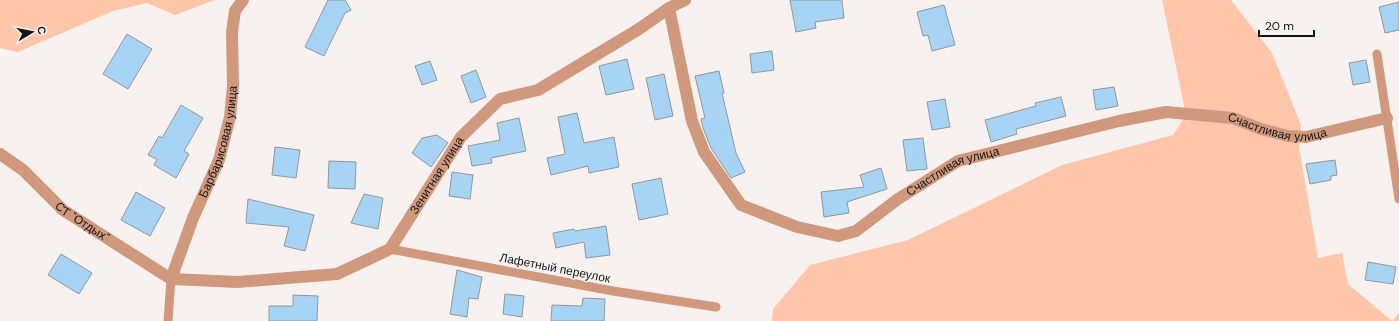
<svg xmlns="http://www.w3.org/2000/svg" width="1399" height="321" viewBox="0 0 1399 321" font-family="'DM Sans',sans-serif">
<rect width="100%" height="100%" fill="#f7f2ef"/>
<path fill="#ffc6ab" d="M0 0H215L175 15 147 3 113 11 18 52 0 48Z
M1162 0H1231L1272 53 1301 125 1299 147 1318 258 1342 253 1348 284 1392 321 1399 313V321H772L773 309 810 265 908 240 1062 165 1173 135 1186 115Z"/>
<path fill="#a7d4f4" stroke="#93979a" d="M328 0H345L351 10 345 13 324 56 305 47Z
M790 0H842L844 18 815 22 816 28 796 32Z
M1399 2V30L1385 33 1379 7Z
M944 5 955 45 932 51 928 35 923 36 917 12Z
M127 34 152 49 128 89 103 74Z
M772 51 774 70 752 73 750 54Z
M627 59 634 89 606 95 599 66Z
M1366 60 1370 82 1353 85 1349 63Z
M430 61 437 80 422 85 415 66Z
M476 70 486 97 471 103 461 76Z
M719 71 724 93H722L736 153 745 172 731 178 711 148 703 128 701 119 705 118 695 76Z
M664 74 673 116 655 120 646 78Z
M1114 87 1118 106 1096 110 1093 90Z
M1061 97 1066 116 1016 129 1017 134 991 142 985 120 1036 106 1035 103Z
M945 99 950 127 932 130 927 102Z
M181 105 203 118 184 151 189 154 176 178 154 165 157 159 148 155 159 136 162 138Z
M577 113 584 143 614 137 619 167 589 173 588 166 551 175 547 158 565 154 558 117Z
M519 118 526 151 491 158 492 163 472 166 468 146 500 140 497 123Z
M437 135 448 143 431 167 412 153 422 138Z
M923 138 927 169 907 171 903 140Z
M275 147 300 150 296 178 272 175Z
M1335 160 1337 175 1331 176V180L1310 184 1306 164Z
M329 161 356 162 355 189 328 188Z
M881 168 887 189 847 202 849 213 824 217 821 192 864 187 860 175Z
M452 172 473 175 470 199 449 196Z
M661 178 668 214 639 220 632 184Z
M136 192 165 208 150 236 121 220Z
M364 194 383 198 378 229 351 223Z
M248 199 314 215 305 251 284 246 289 227 246 223Z
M606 226 610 255 586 258 584 242 556 248 553 233 574 229 575 231Z
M61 254 92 273 79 294 48 275Z
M1368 262 1396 267 1393 284 1365 280Z
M457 270 482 277 478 299 469 298 467 317 450 314Z
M505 294 524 296 522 317 503 314Z
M293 295 318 296 317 321H269V306H293Z
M583 298 605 299 604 321H551L552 305 582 306Z"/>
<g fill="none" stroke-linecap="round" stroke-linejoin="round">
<path stroke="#d0997e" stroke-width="9" d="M1377 54 1399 199
M390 249 613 291 716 307
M168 321 171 279"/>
<g stroke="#d0997e" stroke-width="12">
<path id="s1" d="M669 8 692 121 704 152 741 205 797 227 838 236 856 231 898 199 958 161 1119 121 1166 112 1233 118 1261 129 1288 136 1306 137 1387 118"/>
<path id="s2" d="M0 154 23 170 63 210 171 279 238 282 337 274 390 249 461 137 500 99 538 90 639 29 669 8 685 0"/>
<path id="s3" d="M171 279 193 218 219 160 230 117 233 86 232 32 235 11 243 0"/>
</g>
</g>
<g text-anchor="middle" stroke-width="3" stroke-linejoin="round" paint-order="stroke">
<g font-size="12" fill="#171514" stroke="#f7f2ef">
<text dy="4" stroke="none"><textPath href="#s1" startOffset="785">Счастливая улица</textPath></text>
<text dy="4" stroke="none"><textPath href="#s3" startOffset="146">Барбарисовая улица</textPath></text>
<text dy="4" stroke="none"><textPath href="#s1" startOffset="449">Счастливая улица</textPath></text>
<text dy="4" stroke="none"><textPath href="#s2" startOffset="525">Зенитная улица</textPath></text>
<text dy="4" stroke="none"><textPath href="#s2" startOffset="107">СТ "Отдых"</textPath></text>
<text transform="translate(555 268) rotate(11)" y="4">Лафетный переулок</text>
</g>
</g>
<g transform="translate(32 32) rotate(80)" stroke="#f7f2ef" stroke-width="3" paint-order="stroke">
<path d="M0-3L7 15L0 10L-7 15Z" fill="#171514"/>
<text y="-6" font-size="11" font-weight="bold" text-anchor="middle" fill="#171514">С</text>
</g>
<path d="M1259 30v6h55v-6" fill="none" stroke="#171514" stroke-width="2"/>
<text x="1265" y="30" font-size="12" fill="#171514" stroke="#f7f2ef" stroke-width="3" paint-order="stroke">20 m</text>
</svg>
